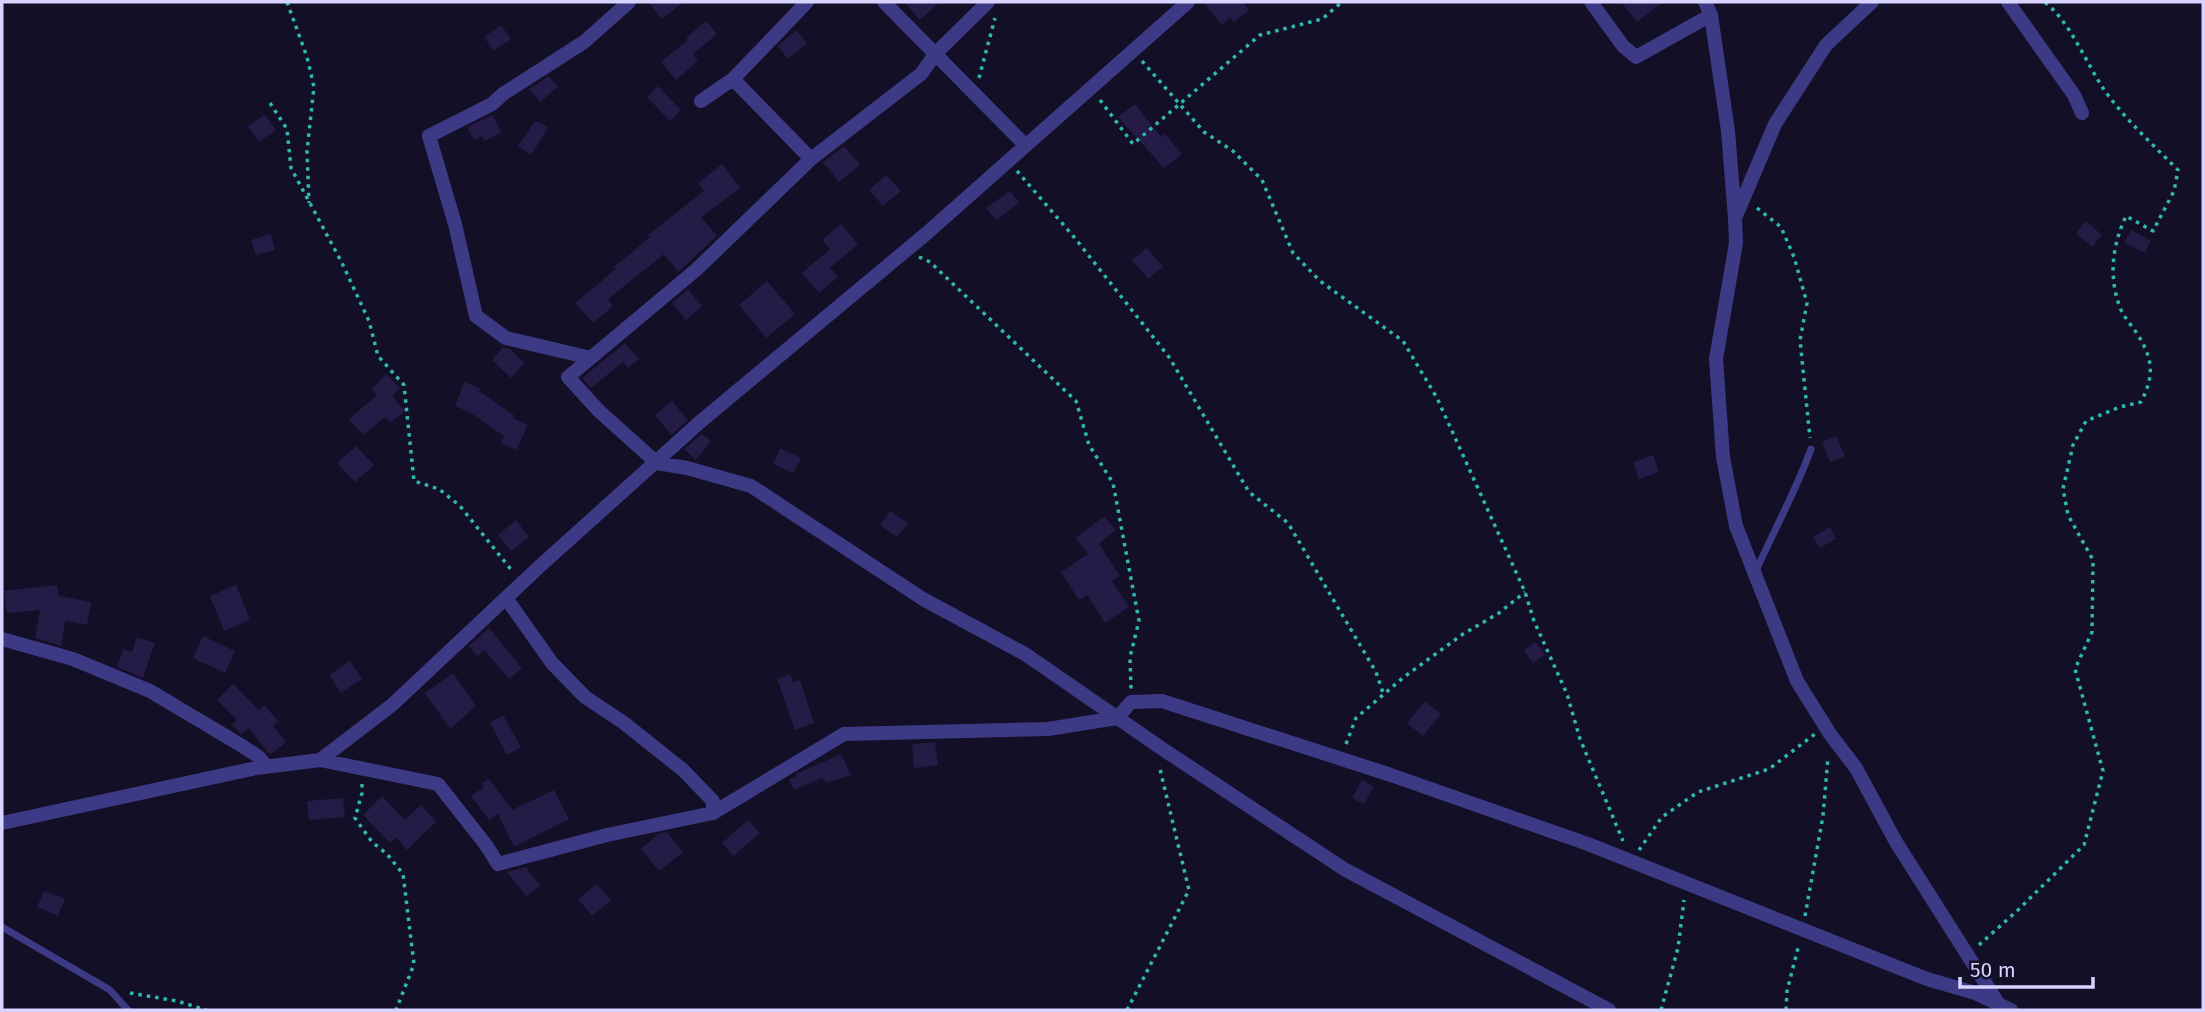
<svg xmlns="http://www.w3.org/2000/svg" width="2205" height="1012" viewBox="0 0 2205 1012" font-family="'Fira Sans',sans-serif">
<rect width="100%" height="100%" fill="#130f26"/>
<path fill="#241b47" d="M648 2H683L662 19Z
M904 2H940L920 20Z
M1203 2H1243L1249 10 1234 22 1230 18 1222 25Z
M1621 2H1663L1637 22Z
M706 21 717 34 693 54 698 61 676 80 661 62 688 40 686 38Z
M501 25 511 39 494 51 484 37Z
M796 30 807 43 788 59 778 46Z
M549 76 558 87 540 102 529 89Z
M658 86 681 110 670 121 647 97Z
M1135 104 1161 137 1165 134 1182 154 1164 168 1118 117Z
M265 115 276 130 259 142 248 126Z
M492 115 502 132 485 141 482 136 474 140 467 127Z
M534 122H539L548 128 531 155 518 146Z
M844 146 860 165 839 182 823 162Z
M722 164 740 188 701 217 717 236 678 272 664 254 608 299 613 306 593 323 575 303 616 269 614 267 650 237 648 235 704 191 698 183Z
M886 175 901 191 883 206 869 190Z
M1010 191 1019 203 996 220 986 208Z
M2086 221 2102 235 2092 247 2076 233Z
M841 224 858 244 830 268 838 277 819 293 802 273 830 249 822 240Z
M2131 230 2151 241 2145 253 2124 242Z
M271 234 275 250 256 255 251 240Z
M1147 248 1163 267 1148 279 1132 260Z
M767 281 795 314 766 338 739 305Z
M688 289 702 306 686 320 672 303Z
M625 343 639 359 628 368 623 362 591 388 582 378Z
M503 347 510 349 525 363 511 378 492 360Z
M386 374 400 388 392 396 405 411 390 423 385 417 363 435 349 419 377 395 372 389Z
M464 382 480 388 479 391 515 416 513 418 528 425 516 450 501 443 504 436 469 412 455 406Z
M672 401 688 420 671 435 655 415Z
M702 434 711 441 696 460 684 449Z
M1836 436 1845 456 1830 462 1822 442Z
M356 446 374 465 355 482 337 463Z
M780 448 801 458 793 473 773 464Z
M1653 455 1659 472 1639 479 1633 462Z
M890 511 908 523 897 537 880 525Z
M1104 516 1116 530 1099 544 1120 576 1112 581 1129 607 1105 623 1087 595 1079 600 1061 572 1088 554 1076 538Z
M516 520 529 537 511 551 498 535Z
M1830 527 1836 539 1820 548 1813 537Z
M57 585 59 596 91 602 87 625 65 621 61 646 35 638 40 610 7 613 4 591Z
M236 585 250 620 224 631 210 596Z
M489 628 522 668 509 679 484 650 477 656 469 646Z
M203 636 235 651 225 673 193 658Z
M137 637 155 643 143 678 117 667 123 649 132 652Z
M1536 642 1545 655 1533 663 1524 650Z
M350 661 362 679 341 693 329 675Z
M453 673 476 706 450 729 425 693Z
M790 674 793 682 800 680 814 723 795 730 777 679Z
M233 684 259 710 264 705 278 721 273 726 286 742 270 755 249 728 241 734 239 733 232 725 237 720 217 700Z
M1425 701 1441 714 1423 736 1407 723Z
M503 715 521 747 507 755 490 723Z
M935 742 938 765 914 768 912 744Z
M841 754 851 775 826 783 822 778 794 790 789 780 796 776V774Z
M489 779 512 810 554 790 569 819 514 847 498 814 489 820 471 796 484 787 482 783Z
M1362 780 1374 787 1364 804 1352 798Z
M382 796 405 820 421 805 436 822 407 850 396 837 390 843 363 815Z
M343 798 345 817 309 820 307 801Z
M748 820 760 833 733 856 722 843Z
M667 832 683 852 659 871 641 849 658 834Z
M526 867 540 886 526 896 507 872Z
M597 884 611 901 592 916 578 899Z
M44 891 65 899 58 916 37 907Z"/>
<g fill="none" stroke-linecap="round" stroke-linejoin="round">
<path stroke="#2fb8b0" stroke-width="3.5" stroke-dasharray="3.5 5" stroke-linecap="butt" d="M287 2 307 57 314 87 307 151 309 203
M1142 61 1204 132 1233 151 1262 180 1293 253 1320 281 1403 341 1437 398 1525 592 1534 621 1567 694 1580 739 1623 841
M979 78 995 18
M1100 100 1133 144 1260 35 1322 19 1342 2
M270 103 287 129 291 168 342 263 369 321 378 356 404 385 414 481 439 489 460 506 513 572
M1017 171 1074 237 1169 357 1249 492 1288 523 1376 672 1384 696
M1757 208 1781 227 1794 257 1807 303 1800 340 1810 438
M919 257 930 262 1076 401 1089 445 1113 483 1139 621 1130 657 1131 689
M1346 744 1356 718 1404 677 1463 634 1499 613 1525 592
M362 784V793L355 818 372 842 387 854 403 874 414 964 396 1010
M1639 850 1662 817 1698 792 1769 769 1815 734
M1805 916 1823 816 1828 757
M1979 945 2018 910 2084 845 2103 771 2075 669 2092 632 2093 560 2068 515 2063 489 2073 445 2086 421 2120 407 2141 402C2155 375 2153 358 2136 332 2131 325 2125 318 2121 310 2108 278 2112 246 2126 216L2153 231 2174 191 2178 170C2153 145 2126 120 2105 91 2087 65 2069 19 2044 2
M130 993 177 1001 206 1010
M1127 1010 1189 890 1159 765
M1661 1010 1678 948 1684 900
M1786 1010 1787 991 1799 944"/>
<path stroke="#3d3a85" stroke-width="7" d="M1756 571C1774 530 1796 491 1811 449
M2 927 110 990 128 1010"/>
<path stroke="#3d3a85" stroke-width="14" d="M884 2 1025 145
M1591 2 1623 46 1636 57 1711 15 1705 2
M2008 2 2074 95 2082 113
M1711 15 1728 131 1735 218 1736 243 1716 359 1723 457 1736 526 1797 681 1830 734 1856 768 1896 842 1998 1003
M733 79 811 159 697 269 568 377 599 411 657 463 687 468 751 486 923 599 1025 654 1164 750 1344 869 1609 1010
M701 101 733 79 807 2
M811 159 921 74 936 53 988 2
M1736 216 1775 124 1826 45 1872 2
M591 358 506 338 476 316 455 224 429 136 492 104 503 94 584 42 629 2
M506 598 552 663 585 697 624 723 683 770 713 801V813
M2 639 73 659 150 691 239 744 259 757 267 767
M320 760 392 705 540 566 700 422 927 233 1188 2
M2 823 256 768 320 760 438 784 486 845 498 864 607 835 713 813 844 734 1048 729 1117 718 1131 702 1162 701 1388 774 1588 844 1927 979 1975 993 2011 1010"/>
</g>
<rect width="2205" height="1012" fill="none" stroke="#d9d4ff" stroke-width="7"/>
<path d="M1960 977v10h133v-10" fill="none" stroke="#d9d4ff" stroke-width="3.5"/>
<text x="1970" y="977" font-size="21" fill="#d9d4ff" stroke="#130f26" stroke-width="5" paint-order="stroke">50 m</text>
</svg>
